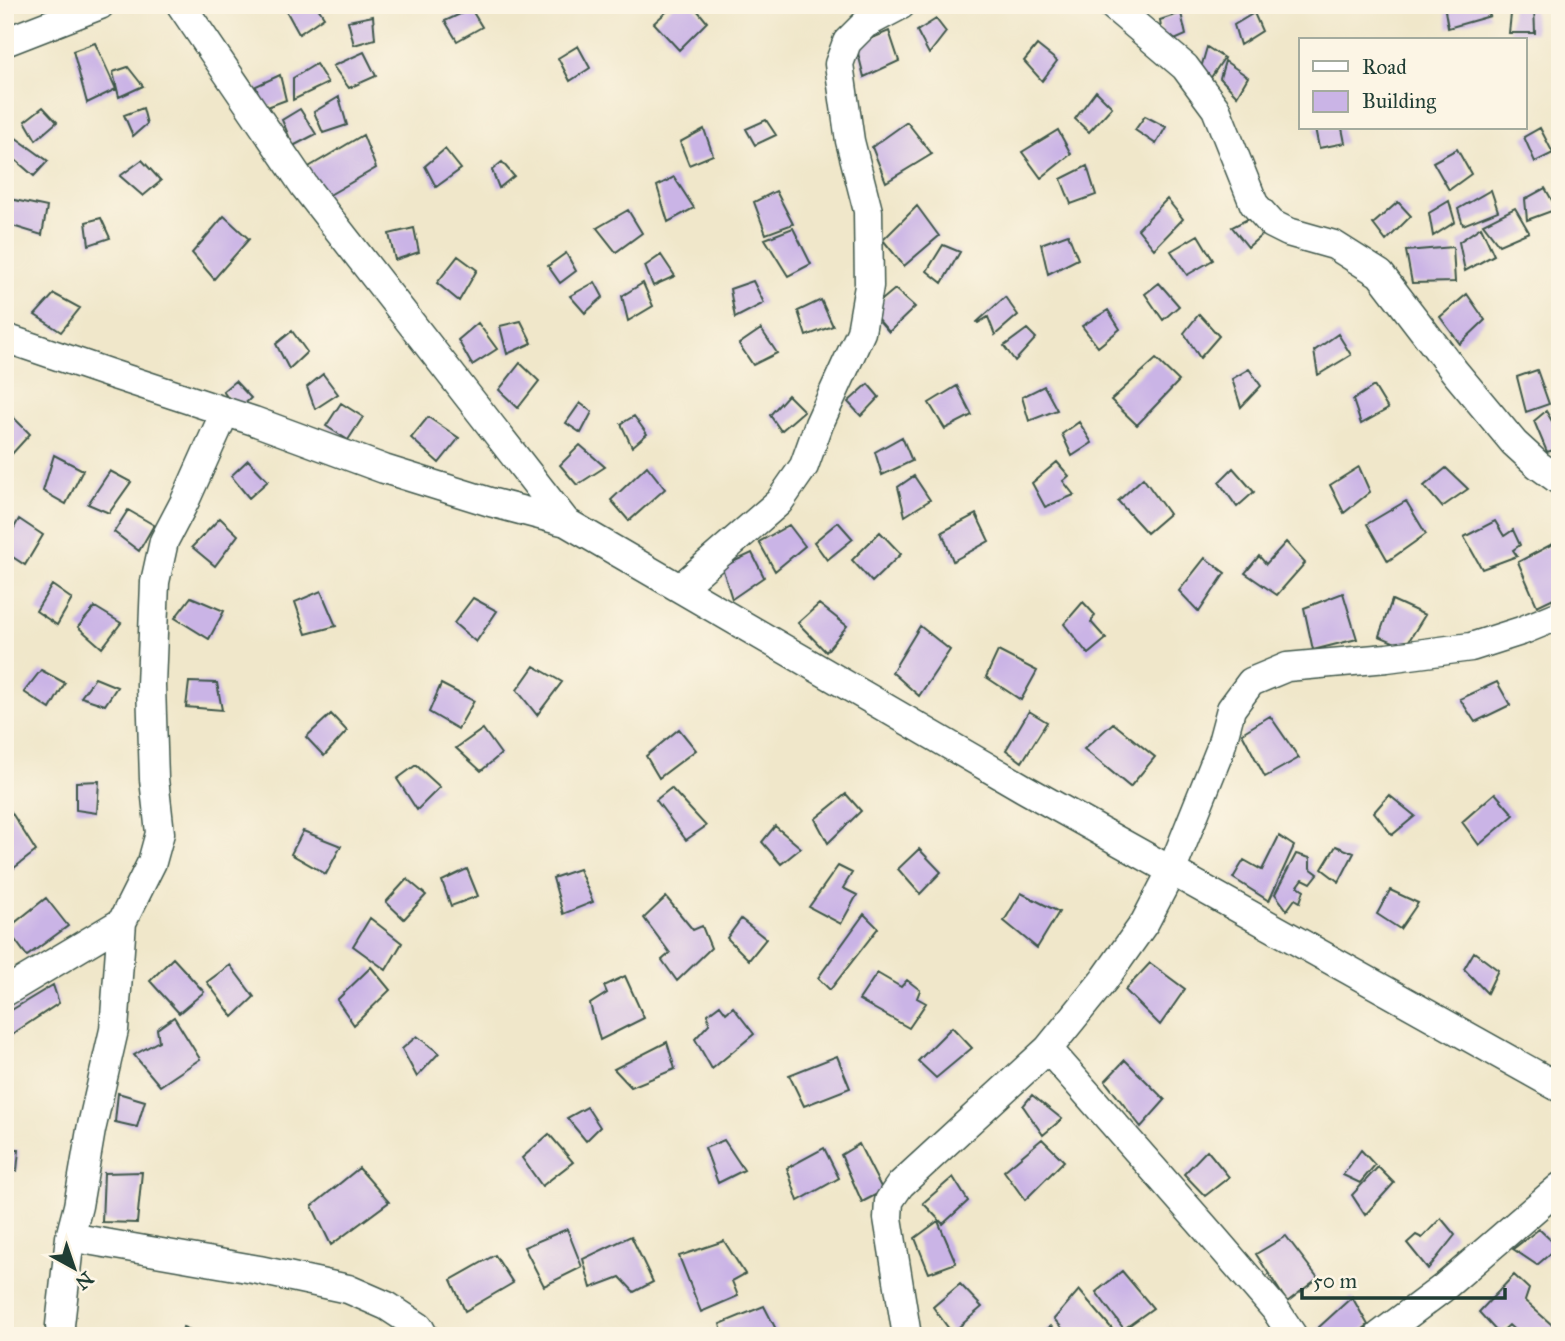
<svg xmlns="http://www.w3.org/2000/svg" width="1565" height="1341" viewBox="0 0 1565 1341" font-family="'IM FELL Great Primer',serif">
<rect width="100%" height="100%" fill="#fcf5e5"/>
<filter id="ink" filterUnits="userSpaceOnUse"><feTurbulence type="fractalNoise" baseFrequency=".0143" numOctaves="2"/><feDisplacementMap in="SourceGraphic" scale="14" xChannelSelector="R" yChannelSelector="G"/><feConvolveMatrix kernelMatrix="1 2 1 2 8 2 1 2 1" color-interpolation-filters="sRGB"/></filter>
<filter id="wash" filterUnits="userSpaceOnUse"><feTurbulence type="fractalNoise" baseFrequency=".00686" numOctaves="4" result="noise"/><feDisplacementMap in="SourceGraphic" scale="28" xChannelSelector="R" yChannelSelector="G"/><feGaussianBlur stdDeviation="1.57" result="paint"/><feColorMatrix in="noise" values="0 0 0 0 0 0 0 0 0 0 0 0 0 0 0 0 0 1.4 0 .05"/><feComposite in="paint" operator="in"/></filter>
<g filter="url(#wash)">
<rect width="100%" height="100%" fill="#f0e7ca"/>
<g id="blocks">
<path fill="#cab4e6" d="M283 5H316L324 17 299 34Z
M674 5H693L707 22 679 50 654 23Z
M1444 5H1485L1490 16 1448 28Z
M1512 5H1534L1535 33H1509Z
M471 9 482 27 457 41 445 21Z
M1181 13 1186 35 1163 45 1160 20Z
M1254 13 1262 31 1240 45 1234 25Z
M373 16 375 39 354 45 348 21Z
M936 19 946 32 929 54 917 31Z
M889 31 899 61 864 77 856 45Z
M95 43 116 89 87 103 73 51Z
M1037 45 1057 61 1042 81 1024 61Z
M578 46 590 68 570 81 558 58Z
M1207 47 1224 58 1206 85 1199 75Z
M364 52 376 76 349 88 333 66Z
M1225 61 1248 77 1237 96 1220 78Z
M316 64 328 83 293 100V78Z
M128 67 143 86 119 97 113 72Z
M280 75 286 100 262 109 256 86Z
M1096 91 1112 107 1089 132 1075 119Z
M339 97 347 125 323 133 314 112Z
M43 107 57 122 36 140 25 121Z
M143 108 147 124 133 136 124 115Z
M300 109 316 134 293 146 282 120Z
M1145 116 1166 127 1156 144 1135 130Z
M766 120 776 135 755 145 746 129Z
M907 122 932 154 886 182 872 147Z
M1315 128H1342L1345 143 1319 148Z
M1540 128 1553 153 1535 162 1524 137Z
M704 129 713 155 689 165 680 142Z
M5 130 48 161 34 176 5 151Z
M1058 130 1071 154 1041 178 1022 152Z
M363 135 376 168 326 197 307 168Z
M445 149 461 169 436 187 425 166Z
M1457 149 1471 174 1449 190 1433 162Z
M142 160 161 181 143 196 120 176Z
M502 162 514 176 499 188 492 170Z
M1087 166 1096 195 1071 204 1061 179Z
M674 177 694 208 668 222 657 186Z
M1545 188 1557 209 1527 220 1525 199Z
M1491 190 1498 211 1463 225 1458 209Z
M776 191 793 224 766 234 754 202Z
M10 199 47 207 42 235 6 224Z
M1167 199 1183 219 1154 249 1138 229Z
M1449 201 1455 222 1433 236 1429 213Z
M1398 202 1411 216 1386 241 1373 224Z
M917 206 939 236 904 266 883 240Z
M1515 208 1529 232 1499 245 1483 224Z
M628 210 642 233 616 252 597 228Z
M224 216 249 239 214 279 192 253Z
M101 218 110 238 89 245 86 222Z
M1248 219 1264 233 1248 247 1232 227Z
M1481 227 1494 255 1465 271 1459 242Z
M414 228 419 252 395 260 389 234Z
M793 228 811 264 788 276 765 239Z
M1068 234 1078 259 1048 274 1041 244Z
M1198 235 1213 260 1187 275 1171 251Z
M943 245 960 252 942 283 927 271Z
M1453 247 1455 282 1412 283 1406 251Z
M566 253 576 271 560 283 548 266Z
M661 255 675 276 653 286 645 266Z
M458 256 477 270 459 301 437 283Z
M753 281 764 303 735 318 730 289Z
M595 282 603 297 585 313 570 296Z
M643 283 653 306 628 321 622 296Z
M1159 283 1179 306 1163 320 1145 294Z
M895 289 915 307 889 332 870 310Z
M54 294 80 308 61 332 35 315Z
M1467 294 1485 320 1460 344 1440 317Z
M1005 297 1018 315 995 335 988 317 978 323 977 322Z
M821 300 833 326 806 336 798 311Z
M1108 310 1120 329 1098 347 1082 326Z
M1199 314 1219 336 1200 358 1184 333Z
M521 321 532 343 507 354 500 326Z
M478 323 497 349 472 365 458 340Z
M761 329 777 353 753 365 739 344Z
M1027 329 1036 338 1015 361 1004 346Z
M292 331 307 352 289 369 276 344Z
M1338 334 1351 355 1318 375 1314 351Z
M1156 359 1179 381 1137 425 1111 400Z
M520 363 539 381 518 408 499 390Z
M1249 369 1261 386 1241 407 1232 379Z
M1537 370 1549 404 1526 412 1517 377Z
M323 374 338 394 315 409 307 387Z
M235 381 251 398 237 411 223 391Z
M868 384 879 397 861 416 848 402Z
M957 386 972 415 945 429 929 403Z
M1044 386 1057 410 1029 421 1022 397Z
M1374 386 1388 409 1361 424 1353 400Z
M788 395 804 411 781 431 770 415Z
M341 403 363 417 348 440 326 426Z
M580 403 592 412 581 433 566 423Z
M1546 411 1552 421 1560 416V448L1547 452 1534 421Z
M12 416 30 434 11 455 5 443V422Z
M634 416 647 434 632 447 621 424Z
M428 417 459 438 439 463 411 438Z
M1079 422 1092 443 1072 456 1062 434Z
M902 437 912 461 882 475 875 452Z
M580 445 605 467 577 485 560 465Z
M54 455 83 470 66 504 43 491Z
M248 460 268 481 249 498 231 476Z
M1057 462 1069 476 1063 481 1074 495 1045 507 1032 483Z
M647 466 665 489 629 521 611 500Z
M1359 467 1370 492 1344 513 1330 485Z
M1233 468 1254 492 1237 507 1219 482Z
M1446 468 1468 489 1442 507 1424 486Z
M110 471 131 482 109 513 88 504Z
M914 476 930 500 905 516 898 487Z
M1143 478 1169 514 1147 533 1118 501Z
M1406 501 1426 534 1388 561 1367 524Z
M128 510 154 525 139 551 114 532Z
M976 514 989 541 953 561 942 532Z
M220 518 238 535 215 566 192 547Z
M19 519 43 535 25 565 5 552V544Z
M1495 521 1504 536 1513 530 1520 545 1513 550 1517 556 1482 569 1464 537Z
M838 522 853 539 827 560 814 542Z
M789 525 805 546 775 571 759 542Z
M880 532 901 554 872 582 852 560Z
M1560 540V595L1537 606 1518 562Z
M1286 542 1305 563 1277 595 1245 573 1259 556 1266 564Z
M752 553 764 577 732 599 722 567Z
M1205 558 1225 573 1199 612 1179 591Z
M52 585 72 599 57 625 36 611Z
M321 591 336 626 306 634 295 602Z
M1343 593 1357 639 1313 650 1304 608Z
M191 597 224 611 209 639 175 618Z
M473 598 497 611 476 642 454 623Z
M1392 600 1425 615 1405 647 1379 636Z
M1083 602 1095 615 1091 622 1106 639 1088 654 1064 624Z
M819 604 847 626 826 652 798 623Z
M95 607 121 623 102 648 78 627Z
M920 626 950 650 919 696 892 672Z
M998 651 1037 671 1021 700 986 677Z
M534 666 562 682 537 715 517 690Z
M41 670 65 683 50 709 24 692Z
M95 678 117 687 105 705 81 697Z
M189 682 217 683 222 710 186 707Z
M1497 682 1510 705 1475 722 1460 699Z
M441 684 474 701 458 729 429 712Z
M1029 711 1047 722 1022 762 1006 750Z
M331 714 347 731 324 756 306 737Z
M1270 716 1299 758 1265 777 1242 733Z
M1113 723 1155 757 1130 787 1084 749Z
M483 729 501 754 481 771 456 748Z
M679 729 696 750 659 778 646 756Z
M416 765 440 787 417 810 397 779Z
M99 781 97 813 76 810V782Z
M671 788 706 826 686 840 656 800Z
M1495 793 1514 815 1479 845 1462 822Z
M846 794 861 811 828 843 815 819Z
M1389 795 1415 816 1392 835 1374 812Z
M8 807 36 851 5 875V809Z
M775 826 801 848 781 864 762 842Z
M303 831 341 846 326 874 291 854Z
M1279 836 1294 846 1269 901 1233 878 1244 860 1262 870Z
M1336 846 1354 853 1339 882 1322 869Z
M919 849 941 872 920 894 898 869Z
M1296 854 1310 858V868L1318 874 1311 883 1303 879 1298 886 1304 890 1300 902 1295 899 1287 910 1275 894Z
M838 866 852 873 843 888 857 895 841 924 809 907Z
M467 869 478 896 451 906 442 881Z
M579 869 593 902 563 914 553 878Z
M407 879 426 895 404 919 386 902Z
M1390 890 1418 903 1400 929 1377 914Z
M1021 893 1059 912 1037 948 1004 921Z
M666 897 693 930 702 926 711 948 677 981 662 960 670 953 644 918Z
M46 898 68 926 27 956 7 929Z
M864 914 878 928 830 990 818 978Z
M370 918 402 943 386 970 353 946Z
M741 919 766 939 749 960 727 938Z
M1474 952 1498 970 1487 993 1464 969Z
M173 958 204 992 179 1013 150 981Z
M1150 963 1185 989 1160 1025 1125 990Z
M230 965 254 997 233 1017 207 982Z
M371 967 390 990 354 1025 337 1000Z
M877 973 901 987 907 980 920 990 917 998 926 1003 909 1028 859 1000Z
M625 976 644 1018 600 1040 590 1004 607 993 604 986Z
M53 985 59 1003 5 1039V1014Z
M720 1005 726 1013 733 1007 754 1034 712 1069 695 1039 709 1024 708 1014Z
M174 1017 200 1059 160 1086 134 1055 159 1041 157 1029Z
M952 1027 972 1048 936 1078 918 1061Z
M417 1036 439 1053 417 1077 402 1049Z
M667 1042 675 1069 631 1087 614 1069Z
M837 1056 850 1088 804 1106 789 1075Z
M1125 1060 1165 1100 1141 1127 1105 1081Z
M118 1093 145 1101 137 1127 115 1122Z
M1032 1095 1062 1119 1043 1135 1023 1106Z
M587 1107 600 1127 586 1141 567 1118Z
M549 1134 573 1162 542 1186 522 1158Z
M1042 1139 1064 1161 1025 1200 1004 1171Z
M724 1140 744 1170 718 1183 705 1148Z
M7 1141 8 1150H19L17 1171 5 1170V1142Z
M859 1144 883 1191 862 1202 841 1155Z
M824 1148 839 1178 798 1201 787 1168Z
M1207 1150 1229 1177 1205 1196 1184 1174Z
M1361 1150 1375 1165 1360 1183 1343 1175Z
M1378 1167 1394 1183 1365 1215 1352 1195Z
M359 1168 389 1202 331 1245 312 1206Z
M142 1172 137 1223 102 1222 104 1173Z
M953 1177 968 1201 943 1224 923 1203Z
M1441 1218 1455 1235 1428 1269 1407 1243 1416 1235 1422 1238Z
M938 1221 956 1263 929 1273 915 1238Z
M567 1229 582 1267 544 1286 524 1247Z
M1539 1229 1558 1247 1537 1265 1513 1249Z
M631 1236 653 1282 634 1292 620 1277 591 1288 583 1259Z
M1286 1236 1318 1278 1287 1302 1256 1254Z
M724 1241 745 1274 732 1281 738 1296 701 1312 679 1256Z
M495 1255 513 1283 465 1311 451 1280Z
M1122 1271 1153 1308 1124 1329 1096 1292Z
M1514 1275 1529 1289 1525 1301 1560 1332V1336H1521L1509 1325 1499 1334 1479 1312Z
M960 1284 982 1307 952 1333 933 1307Z
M1079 1290 1113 1330 1106 1336H1069L1054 1319Z
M1352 1297 1368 1325 1355 1336H1323L1318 1328Z
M764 1306 779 1335 723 1336 720 1324Z
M1051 1326 1059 1336H1037Z
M183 1327 205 1336H181Z"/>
</g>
</g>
<g filter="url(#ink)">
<use href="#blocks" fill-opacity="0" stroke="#3e564a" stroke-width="2"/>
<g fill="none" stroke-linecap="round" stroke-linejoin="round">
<g stroke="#3e564a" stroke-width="31">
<path id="minor" d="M181 5 305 187 566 522
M1112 5 1185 67 1216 109 1254 204 1272 224 1288 232 1334 245 1380 274 1455 372 1514 443 1538 465 1560 481
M5 42 100 5
M5 338 111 374 254 421 384 469 490 502 566 522 1025 789 1560 1088
M680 588 779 502 804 466 819 424 861 332 869 286 868 211 850 141 839 64 847 42 865 24 901 5
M5 992 122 922 152 862 160 833 154 779 151 685 155 582 164 541 185 501 225 412
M1048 1049 1214 1238 1275 1309 1293 1336
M70 1237 259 1270 348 1289 387 1306 419 1327 424 1336
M61 1336 60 1325 70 1237 78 1206 91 1130 114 1030 122 922
M907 1336 888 1218 889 1201 900 1185 1048 1049 1104 980 1145 922 1171 872 1220 750 1231 709 1251 682 1287 667 1387 658 1471 647 1521 631 1560 615
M1379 1336 1443 1288 1560 1187"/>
</g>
<use href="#minor" stroke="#fff" stroke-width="28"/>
</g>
</g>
<rect width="1565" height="1341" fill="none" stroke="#fcf5e5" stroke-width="28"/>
<rect x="1299" y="38" width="228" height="91" fill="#fcf5e5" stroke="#a4ab9e" stroke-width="2"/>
<rect x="1313" y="61" width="35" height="10" fill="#ffffff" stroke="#a4ab9e" stroke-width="2"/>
<text x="1362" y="74" font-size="21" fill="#1f3d34">Road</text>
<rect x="1313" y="91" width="35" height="21" fill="#cab4e6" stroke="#a4ab9e" stroke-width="2"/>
<text x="1362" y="108" font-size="21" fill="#1f3d34">Building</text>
<g transform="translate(74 1268) rotate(140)" stroke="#fcf5e5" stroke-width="5" paint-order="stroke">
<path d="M0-5L12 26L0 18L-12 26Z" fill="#1f3d34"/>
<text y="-10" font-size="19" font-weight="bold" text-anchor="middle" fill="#1f3d34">N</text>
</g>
<path d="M1302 1288v10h203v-10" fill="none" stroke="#1f3d34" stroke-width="3.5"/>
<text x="1313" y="1288" font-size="21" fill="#1f3d34" stroke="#fcf5e5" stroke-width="5" paint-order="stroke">50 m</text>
</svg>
